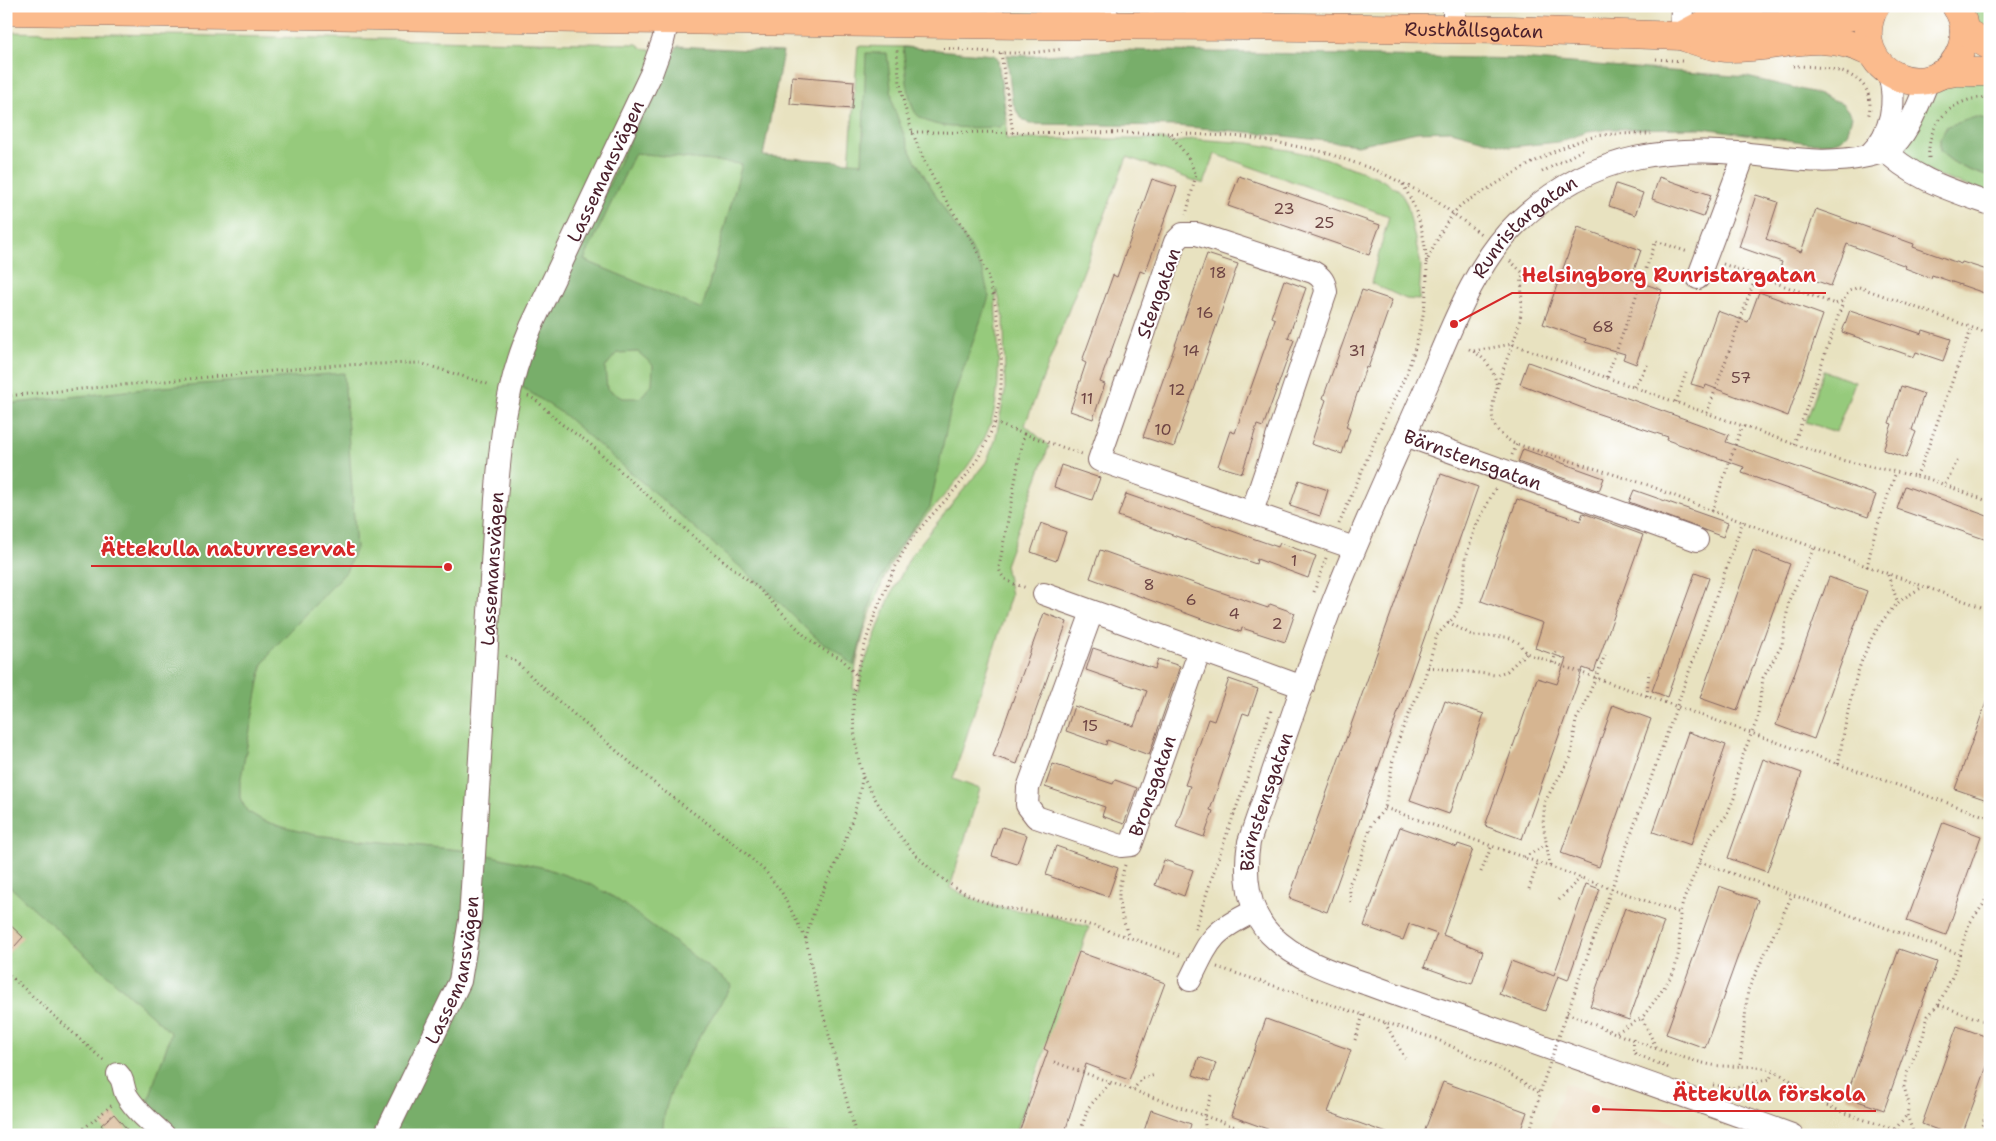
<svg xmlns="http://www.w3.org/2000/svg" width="1996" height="1141" viewBox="0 0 1996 1141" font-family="'Shantell Sans',sans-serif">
<rect width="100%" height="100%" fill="#fff"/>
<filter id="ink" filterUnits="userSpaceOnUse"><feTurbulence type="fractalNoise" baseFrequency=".02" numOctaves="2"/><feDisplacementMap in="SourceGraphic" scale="10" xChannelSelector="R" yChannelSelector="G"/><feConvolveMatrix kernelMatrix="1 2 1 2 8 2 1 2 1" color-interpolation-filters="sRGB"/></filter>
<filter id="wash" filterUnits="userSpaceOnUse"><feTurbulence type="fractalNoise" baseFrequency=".0096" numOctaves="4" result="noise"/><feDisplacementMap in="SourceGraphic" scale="20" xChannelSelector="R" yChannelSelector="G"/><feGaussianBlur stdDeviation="1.12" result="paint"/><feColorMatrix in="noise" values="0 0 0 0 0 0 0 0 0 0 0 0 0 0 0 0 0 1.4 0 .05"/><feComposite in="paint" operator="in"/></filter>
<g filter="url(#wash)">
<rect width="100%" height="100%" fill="#e8e2c0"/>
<path fill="#ead8ba" d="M1565 1083 1706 1135H1547Z"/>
<path fill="#96ca7b" stroke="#707453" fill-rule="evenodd" d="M1968 6H1990V36L1977 29Z
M6 32 637 44 644 49 670 53 661 74H779L762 157 849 165 858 46 906 47 997 57 1007 120 1006 139H1162L1172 143 1194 139 1249 143 1288 150 1325 158 1377 177 1399 190 1407 204 1421 265 1419 300 1406 299 1371 283 1389 216 1215 154 1204 184 1127 157 1025 425 1049 446 1005 565 1011 595 953 779 980 789 950 888 980 902 997 907 1043 914 1089 927 1015 1135H6ZM997 290 1004 320 1005 392 995 441 986 462 911 555 889 599 861 672 859 691 853 689C855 648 883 566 910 534 939 500 974 468 990 425 999 400 999 369 998 342 997 325 994 307 997 290Z
M1990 81V120L1976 117 1940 139V151C1955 166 1970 171 1990 177V193C1970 186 1904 171 1906 146L1930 96 1944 85Z
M1824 371 1855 382 1836 432 1806 422Z"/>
<path fill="#78ae6b" stroke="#61664b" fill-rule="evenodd" d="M678 46 783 52 763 156 862 163 866 53H887L893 106 911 153 950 219 970 246 983 272 989 297 953 398 930 507 896 550 873 593 854 666 841 654 820 641 803 626 767 590 563 414 519 385 538 336 667 61ZM635 153 742 164 702 309 584 260ZM638 352 653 365 652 384 640 398H622L607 389 605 367 617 353Z
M903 47 994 55 998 61 1006 117 1004 123 1000 127C978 127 922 133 913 108 906 90 906 66 903 47Z
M1122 50 1521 59 1747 77 1812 92 1842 103 1852 116 1847 134 1841 140 1830 143H1809L1703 128 1611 129 1588 132 1558 142 1510 147 1451 131 1417 132 1358 145 1268 134 1177 126 1029 124 1019 116 1012 101 1007 55 1029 56Z
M1976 117 1990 120V177C1970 171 1955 166 1940 151V139L1947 126Z
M344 373 356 548 346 572 273 649 262 666 240 783V798L247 811 262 820 286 828 315 835 470 851 545 868 590 884 615 898 732 985C708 1025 660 1088 663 1135H162L146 1118C149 1089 163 1061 171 1033L6 883V404L163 387Z"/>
<g id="blocks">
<path fill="#d6b591" d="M792 76 854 81 852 109 790 104Z
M1239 176 1380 225 1369 255 1228 206Z
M1659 177 1711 195 1703 217 1652 199Z
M1152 179 1177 187 1145 273 1140 271 1100 382 1105 384 1093 419 1070 411 1086 363 1082 361 1113 275 1117 277Z
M1616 184 1643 193 1635 215 1609 206Z
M1756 195 1778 202 1766 239 1801 252 1816 209 1914 244 1913 247 1961 264 1962 262 1990 271V295L1932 275 1931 278 1905 268 1906 266 1847 244 1831 286 1780 268 1782 262 1739 247Z
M1578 227 1641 250 1631 279 1662 290 1636 364 1623 359 1625 354 1585 342 1586 339 1543 324Z
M1207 254 1238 264 1174 447 1143 437Z
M1284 280 1306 288 1288 338 1294 340 1281 377 1263 427 1257 425 1242 473 1218 466 1230 431 1235 433 1253 382 1275 319 1271 317Z
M1362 290 1392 300 1368 368 1366 367 1346 427 1350 429 1342 454 1311 444 1326 400 1323 398Z
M1759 292 1823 315 1788 416 1706 385 1705 388 1691 384 1717 311 1748 322Z
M1850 310 1922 334 1923 330 1951 339 1943 361 1916 352 1914 357 1842 332Z
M1528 362 1729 435 1726 442 1876 495 1868 517 1742 473 1744 467 1667 440 1668 437 1593 412 1520 384Z
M1901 386 1924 394 1912 430 1916 432 1906 458 1883 450 1892 424 1889 423Z
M1523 449 1604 478 1599 491 1518 462Z
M1061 465 1100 478 1092 500 1054 487Z
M1441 474 1478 487 1327 912 1289 898Z
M1299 480 1328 490 1320 516 1290 506Z
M1905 486 1990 517V541L1897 509Z
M1634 490 1728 523 1723 537 1629 502Z
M1126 494 1278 547 1280 543 1316 556 1308 578 1257 559 1256 564 1118 516Z
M1517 499 1580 521 1583 513 1643 535 1594 672 1583 668 1522 839 1485 826 1537 678 1557 684 1566 659 1535 648 1543 623 1481 601Z
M1041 523 1066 532 1056 561 1031 552Z
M1100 550 1167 574 1268 608 1270 604 1295 613 1285 642 1242 628 1241 632 1199 618 1090 578Z
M1753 550 1790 564 1737 711 1700 698Z
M1695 573 1709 578 1667 697 1652 691Z
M1829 577 1867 591 1814 739 1776 725Z
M1044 613 1067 622 1017 764 993 756Z
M1093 648 1155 669 1158 659 1180 666 1149 755 1107 740 1106 745 1066 731 1074 706 1134 726 1147 691 1086 670Z
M1229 679 1258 689 1249 715 1243 713 1210 810 1213 811 1204 837 1176 827 1190 786 1185 785 1194 760 1208 719 1214 721Z
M1988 697 1990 698V801L1955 789Z
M1445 701 1484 714 1449 814 1410 800Z
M1613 705 1651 719 1599 867 1561 853Z
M1688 732 1726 745 1691 845 1653 832Z
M1763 759 1802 773 1767 872 1728 858Z
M1053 764 1113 784 1115 780 1137 788 1124 824 1102 816 1105 807 1045 787Z
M1943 822 1981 836 1946 935 1907 921Z
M1002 827 1027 835 1017 864 992 856Z
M1400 827 1457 847 1458 844 1473 849 1443 935 1483 951 1472 984 1424 967 1437 934 1409 924 1403 940 1364 926Z
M1056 846 1118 868 1108 897 1046 875Z
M1164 860 1193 870 1184 896 1155 885Z
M1586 884 1600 889 1568 980 1558 976 1545 1011 1499 994 1511 961 1543 973 1544 971 1554 975Z
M1719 886 1758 900 1705 1048 1666 1034Z
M1625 908 1664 922 1629 1020 1590 1006Z
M6 921 23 937 6 956Z
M1899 949 1937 962 1884 1110 1846 1097Z
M1079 952 1165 983 1129 1080 1086 1064 1064 1135H1018L1048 1051 1044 1049Z
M1266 1019 1351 1050 1328 1112 1387 1133 1386 1135H1284L1231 1116Z
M1957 1026 1990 1038V1058L1962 1135H1951L1922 1124Z
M1199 1057 1216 1063 1210 1081 1193 1075Z
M1443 1082 1527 1112 1519 1135H1423Z
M1151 1110 1191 1124 1188 1135H1154L1144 1131Z
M114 1114 132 1135H109L101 1125Z"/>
</g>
</g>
<g filter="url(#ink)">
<use href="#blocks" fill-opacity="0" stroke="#81635f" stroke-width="1"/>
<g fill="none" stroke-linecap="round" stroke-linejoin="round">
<g stroke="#81635f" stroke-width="24">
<g id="minor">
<path d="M1106 6 1107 26"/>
<path d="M1454 29V6"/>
<path d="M1681 36 1682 6"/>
<path d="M1879 145C1911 178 1947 189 1990 204"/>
<path d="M1870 154C1892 133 1897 102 1889 74"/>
<path d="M1698 278 1745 153"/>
<path id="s1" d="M1405 435 1697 540"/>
<path d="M1252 512 1326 292C1325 282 1322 277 1313 272L1197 234H1183L1175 242 1099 460 1354 548"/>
<path d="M1044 594 1303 687"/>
<path id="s2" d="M1092 612 1028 788 1027 805 1036 817 1121 846 1131 845 1200 650"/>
<path d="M1190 980C1210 939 1212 931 1255 911"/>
<path d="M118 1074C125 1081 122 1088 127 1096 136 1111 151 1123 164 1135"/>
<path id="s3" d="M385 1135 460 981 470 920 496 499C501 437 506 385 531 327L651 74 663 41 668 20"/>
<path id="s4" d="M1792 1135C1683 1095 1573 1057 1464 1018 1431 1007 1399 996 1367 984 1332 972 1297 961 1270 934 1247 910 1244 873 1249 842 1276 764 1302 684 1331 607 1359 535 1392 465 1423 394 1448 338 1472 266 1517 223 1595 149 1675 144 1776 157 1808 161 1836 163 1867 156 1875 154 1883 153 1889 149 1908 137 1920 99 1929 79"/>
</g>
</g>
<g stroke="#81635f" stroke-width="29">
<g id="major">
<path d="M1875 6C1841 73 1939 113 1962 47 1966 33 1964 18 1956 6"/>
<path id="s5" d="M6 11 1024 25 1236 26 1510 30 1681 36C1696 41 1710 47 1726 48 1780 50 1819 26 1871 53"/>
<path d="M1964 31 1990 46"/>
<path d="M1681 36 1702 25 1814 24 1861 14 1875 7"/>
<path d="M1939 75 1956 72H1990"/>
</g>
</g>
<g stroke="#81635f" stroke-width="29">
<path id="highway" d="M1957 6V8"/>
</g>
<path stroke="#81635f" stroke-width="3" stroke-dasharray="1 4" stroke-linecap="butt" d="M944 48 1001 53H1030L1063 49
M1001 53 1013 133
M1656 59 1682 61
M1793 66C1825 66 1881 70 1868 118
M912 132 1169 133 1246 137 1285 144 1324 152 1378 171 1432 198 1481 234
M1170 134 1188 157 1196 175 1186 215
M1929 158C1926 122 1955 95 1990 98
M1542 172 1584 149
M1510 261 1522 272C1521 289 1523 307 1519 323 1514 349 1488 395 1493 420 1495 431 1504 437 1513 443L1648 485 1712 511 1990 610
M1426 263C1435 244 1448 214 1465 202 1505 180 1545 151 1589 138 1609 132 1631 134 1651 134
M1723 264 1835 304 1843 301 1849 291 1859 287 1990 334
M1469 349C1485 357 1495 370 1497 388
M1474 351 1512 344 1836 459 1929 479 1990 502
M1607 377 1656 241 1688 252
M1634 387 1649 362
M6 396 337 365 420 363 491 385
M528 396 536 400 560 423 589 443 694 537 758 588 806 637 822 649 842 659 856 675
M1676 402 1686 373
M1707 413 1756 276
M995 423 1024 434 999 567C1001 582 1015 584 1027 588
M1024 434 1082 454
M1794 444 1843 302
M1512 455 1517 444
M1916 476 1922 464 1972 327
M1945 484 1959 458
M1712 511 1742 426
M1339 524C1354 490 1368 456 1383 422 1390 406 1399 391 1406 374 1430 311 1439 244 1402 183
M1867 567 1874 536 1896 472
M1888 575 1898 603
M1314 592 1326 558
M1448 622 1474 636 1508 637 1519 643 1526 653 1990 818
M506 656 514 660 548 692 660 788 734 843 766 872 782 893 806 939 814 980 856 1135
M1553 663 1556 652
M1428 667 1495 675 1507 671 1526 653
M1647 696 1649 671
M1838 764C1849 709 1855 645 1897 604 1904 597 1914 592 1923 587
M863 777C891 829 926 880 985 902 1010 911 1038 911 1063 918 1104 928 1143 942 1182 956
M1385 808 1680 913
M1524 857 1547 845
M1700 862 1959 954
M1125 865C1115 898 1118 905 1129 937
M1550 866 1543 823 1545 801 1571 757 1576 720 1584 706 1605 655
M1481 872 1492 845
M1529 889 1538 862
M1559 900 1581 877
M1351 902 1349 884 1360 863 1371 825 1385 808 1393 760 1400 735 1424 680 1437 635 1455 616 1461 603 1466 557 1475 528 1496 487
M1195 929 1218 859 1272 708
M806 939C813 907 827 883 840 854 849 830 858 804 862 779 863 772 859 763 858 756 855 742 854 727 853 712 853 666 879 598 901 556 914 532 934 513 952 493 980 461 999 427 1001 385 1003 343 998 300 982 261 973 239 957 219 945 199 917 153 898 103 897 48
M1217 967 1436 1039 1506 1072 1540 1093
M6 972 104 1061
M1939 1005 1990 1023
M1567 1013C1612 1032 1659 1052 1707 1064 1728 1069 1750 1063 1771 1070 1792 1078 1809 1097 1829 1106 1855 1119 1885 1125 1912 1135
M1566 1016 1743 521
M1385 1023 1405 1058
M1617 1032 1642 1018
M1633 1039 1634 1053 1669 1068
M1355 1040 1363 1015
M1656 1047 1642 1018 1659 995 1674 972 1679 951 1680 913 1684 899 1711 834 1726 816 1735 796 1737 776 1741 760 1757 720 1763 678 1782 645 1789 600 1814 548
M1054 1062 1258 1135
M1740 1064 1748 990 1792 895
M1713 1085 1732 1088 1770 1079 1773 1071
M1133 1090 1142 1078 1156 1075
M1895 1129 1907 1115
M76 1135 112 1105
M1079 1135 1088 1108 1111 1082
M1206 1135 1204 1115 1211 1095
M1529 1135 1543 1083
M1914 1135 1907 1115 1909 1104 1904 1087 1907 1073 1923 1036 1928 1016 1938 1005 1953 975 1969 924 1983 905 1990 889
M1979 1135 1990 1102"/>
<use href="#minor" stroke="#fff" stroke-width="22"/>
<use href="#major" stroke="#fbbb8d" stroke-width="28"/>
<use href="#highway" stroke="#fbbb8d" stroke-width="28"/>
<path stroke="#81635f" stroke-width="3" stroke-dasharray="1 4" stroke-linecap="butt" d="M1543 1083 1566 1016"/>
</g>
</g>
<g text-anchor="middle" stroke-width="4" stroke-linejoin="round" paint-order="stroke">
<g font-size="16" fill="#6d4444">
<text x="1284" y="214">23</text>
<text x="1324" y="228">25</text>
<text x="1218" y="278">18</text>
<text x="1205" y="318">16</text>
<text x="1603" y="332">68</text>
<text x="1191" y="356">14</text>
<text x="1357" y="356">31</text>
<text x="1741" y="383">57</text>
<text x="1177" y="395">12</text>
<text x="1087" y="404">11</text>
<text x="1163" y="435">10</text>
<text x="1294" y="566">1</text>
<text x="1149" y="590">8</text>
<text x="1191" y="605">6</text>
<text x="1234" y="619">4</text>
<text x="1277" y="629">2</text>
<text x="1090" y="731">15</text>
</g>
<g font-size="19" fill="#4a1f2b" stroke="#fff">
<text dy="7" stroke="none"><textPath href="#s5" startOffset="1468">Rusthållsgatan</textPath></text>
<text dy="7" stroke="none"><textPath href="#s3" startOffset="1004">Lassemansvägen</textPath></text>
<text dy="7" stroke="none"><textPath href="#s4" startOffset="1339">Runristargatan</textPath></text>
<text transform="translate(1158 293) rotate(-70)" y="7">Stengatan</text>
<text dy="7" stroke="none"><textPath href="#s1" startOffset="72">Bärnstensgatan</textPath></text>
<text dy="7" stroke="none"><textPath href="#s3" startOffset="585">Lassemansvägen</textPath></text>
<text dy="7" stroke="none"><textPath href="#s2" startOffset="382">Bronsgatan</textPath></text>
<text dy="7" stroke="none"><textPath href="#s4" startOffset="702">Bärnstensgatan</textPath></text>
<text dy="7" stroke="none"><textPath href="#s3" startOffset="180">Lassemansvägen</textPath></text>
</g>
</g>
<path fill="none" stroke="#d62828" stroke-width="2" d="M1454 324L1512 293H1826M448 567L366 566H91M1596 1109L1663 1111H1876"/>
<g fill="#d62828" stroke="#fff" stroke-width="2">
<circle cx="1454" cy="324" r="5"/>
<circle cx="448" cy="567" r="5"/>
<circle cx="1596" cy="1109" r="5"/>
</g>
<g font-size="20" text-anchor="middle" font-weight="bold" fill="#d62828" stroke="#fff" stroke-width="4" stroke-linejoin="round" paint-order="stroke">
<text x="1669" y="282">Helsingborg Runristargatan</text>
<text x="228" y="556">Ättekulla naturreservat</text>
<text x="1769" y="1101">Ättekulla förskola</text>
</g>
<rect width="1996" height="1141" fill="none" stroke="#fff" stroke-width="25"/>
</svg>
